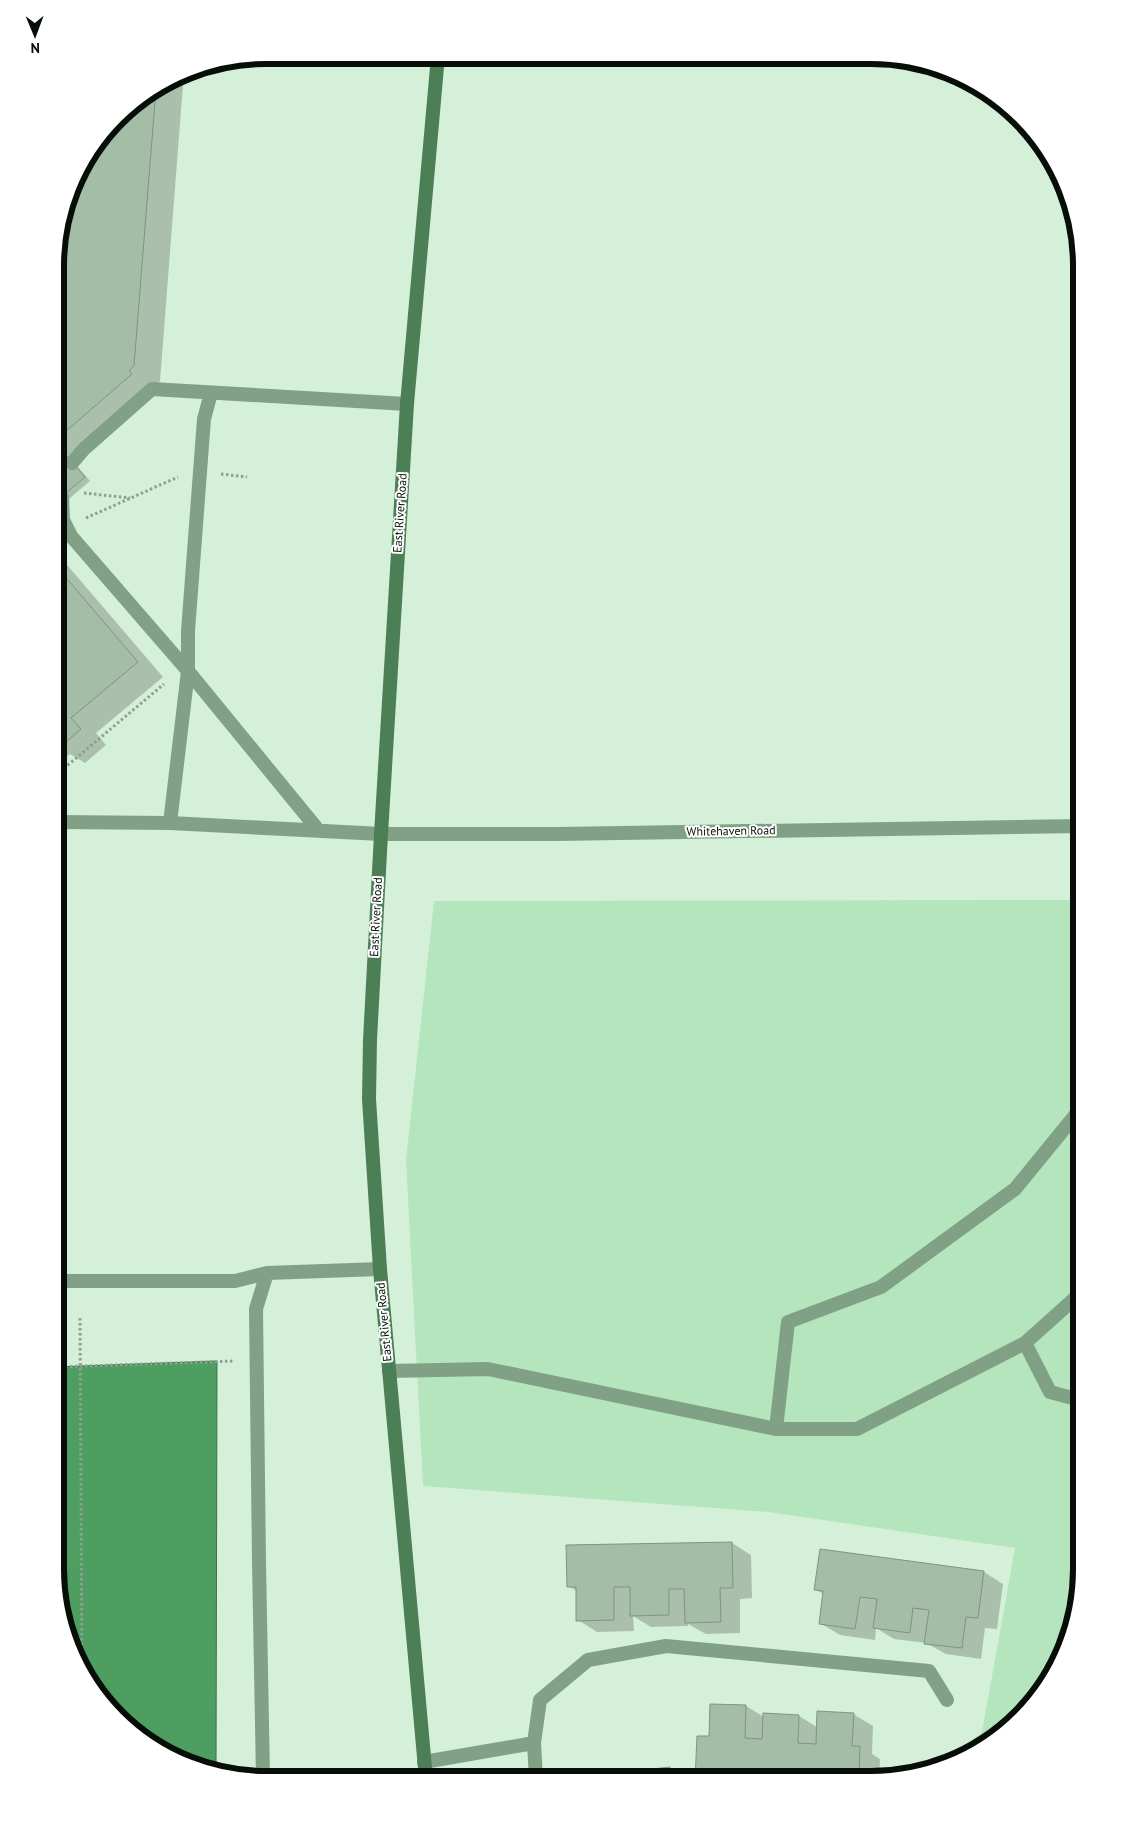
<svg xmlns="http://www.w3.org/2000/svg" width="1137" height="1835" viewBox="0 0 1137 1835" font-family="'PT Sans',sans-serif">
<rect width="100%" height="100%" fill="#d5f0d9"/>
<path fill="#b5e5bd" d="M1082 900V1583L1071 1637 1039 1697 999 1737 952 1764 939 1767 982 1732 1015 1548 768 1512 423 1486 406 1160 434 901Z"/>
<path fill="#4f9e61" stroke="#397346" d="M217 1361 216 1772 185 1764 137 1736 98 1697 71 1650 55 1569V1367Z"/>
<path fill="#0003" d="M173 79 183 85 160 381 73 461 90 481 56 510 57 238 77 172 127 107Z
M56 513 68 527 56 538Z
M56 552 163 677 96 733 106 745 85 763 70 754 56 766Z
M732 1543 751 1555 752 1598 740 1599V1633L706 1634 688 1624V1626L651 1627 633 1616 634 1631 597 1632 578 1620 577 1591 568 1586Z
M984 1572 1003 1584 997 1629 985 1628 981 1659 946 1654 926 1643 894 1639 876 1628 875 1640 840 1635 820 1623 824 1594 816 1590Z
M746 1706 764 1717 799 1716 817 1727 853 1714 873 1726 872 1754 880 1759 879 1779 872 1780H696L710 1737Z
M670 1768 689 1779H626L625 1773Z"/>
<path fill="#a4bda7" stroke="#7d9581" d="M156 89 134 366 129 371 132 374 57 439V238L77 172 127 107Z
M56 444 85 477 56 501Z
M56 566 138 662 71 718 81 729 58 749 56 747Z
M732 1542 733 1588H720L721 1622 685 1623 684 1589H669V1615L630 1616V1587H614V1620L576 1621V1587H567L566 1545Z
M820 1549 984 1571 978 1618 966 1617 962 1648 924 1644 929 1610 913 1608 910 1633 873 1628 877 1599 860 1597 855 1629 819 1624 823 1591 814 1590Z
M710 1704 746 1705 745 1738 762 1739 763 1713 799 1715 798 1743 816 1744 817 1711 854 1713 852 1746H860L859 1780H695L697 1736H709Z
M670 1767 671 1779H625L624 1772Z"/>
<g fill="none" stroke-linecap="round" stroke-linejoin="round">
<path stroke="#8da190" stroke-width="3" stroke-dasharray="2.5 2.5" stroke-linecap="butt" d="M221 474 247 477
M84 493 130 498
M86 518 178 477
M56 775 164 684
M80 1318 82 1670
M55 1367 235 1361"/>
<path stroke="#80a185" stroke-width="14" d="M72 463 84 449 152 389 407 404
M62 497 63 520 71 536 188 671 319 831
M56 822 170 823 381 834
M170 823 188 671V631L204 419 211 393
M55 1281H235L267 1273
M1025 1343 1050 1392 1076 1399 1082 1396
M389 1371 488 1369 776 1429H857L1025 1343 1082 1292
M776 1429 788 1322 881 1287 1015 1189 1082 1107
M263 1778 259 1562 256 1309 267 1273 380 1269"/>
<path stroke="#80a185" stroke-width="14" d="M424 1762 534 1743
M536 1779 534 1743 540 1700 588 1660 666 1646 929 1671 947 1700"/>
<path stroke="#80a185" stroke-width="14" d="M381 834H557L1082 826"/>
<path stroke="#4d7f57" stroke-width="14" d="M426 1779 380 1269 369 1099 370 1040 381 834 407 404 438 56"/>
</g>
<g text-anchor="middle" stroke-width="4" stroke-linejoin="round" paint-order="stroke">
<g font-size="12" fill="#060e07" stroke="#fff">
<text transform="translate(400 513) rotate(-86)" y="4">East River Road</text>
<text transform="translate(731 831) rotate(-1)" y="4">Whitehaven Road</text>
<text transform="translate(376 917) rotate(-87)" y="4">East River Road</text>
<text transform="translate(384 1322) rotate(-95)" y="4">East River Road</text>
</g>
</g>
<path d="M0 0H1137V1835H0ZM266 64H871A202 202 0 0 1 1073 266V1569A202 202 0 0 1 871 1771H266A202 202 0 0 1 64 1569V266A202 202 0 0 1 266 64Z" fill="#fff" fill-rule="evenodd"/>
<path fill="none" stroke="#060e07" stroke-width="6" d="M266 64H871A202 202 0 0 1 1073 266V1569A202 202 0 0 1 871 1771H266A202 202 0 0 1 64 1569V266A202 202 0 0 1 266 64Z"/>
<g transform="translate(35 35) rotate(179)" stroke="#ffffff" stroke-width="4" paint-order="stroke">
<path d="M0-4L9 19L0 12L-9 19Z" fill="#060e07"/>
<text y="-8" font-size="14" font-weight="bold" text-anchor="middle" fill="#060e07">N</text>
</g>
</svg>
